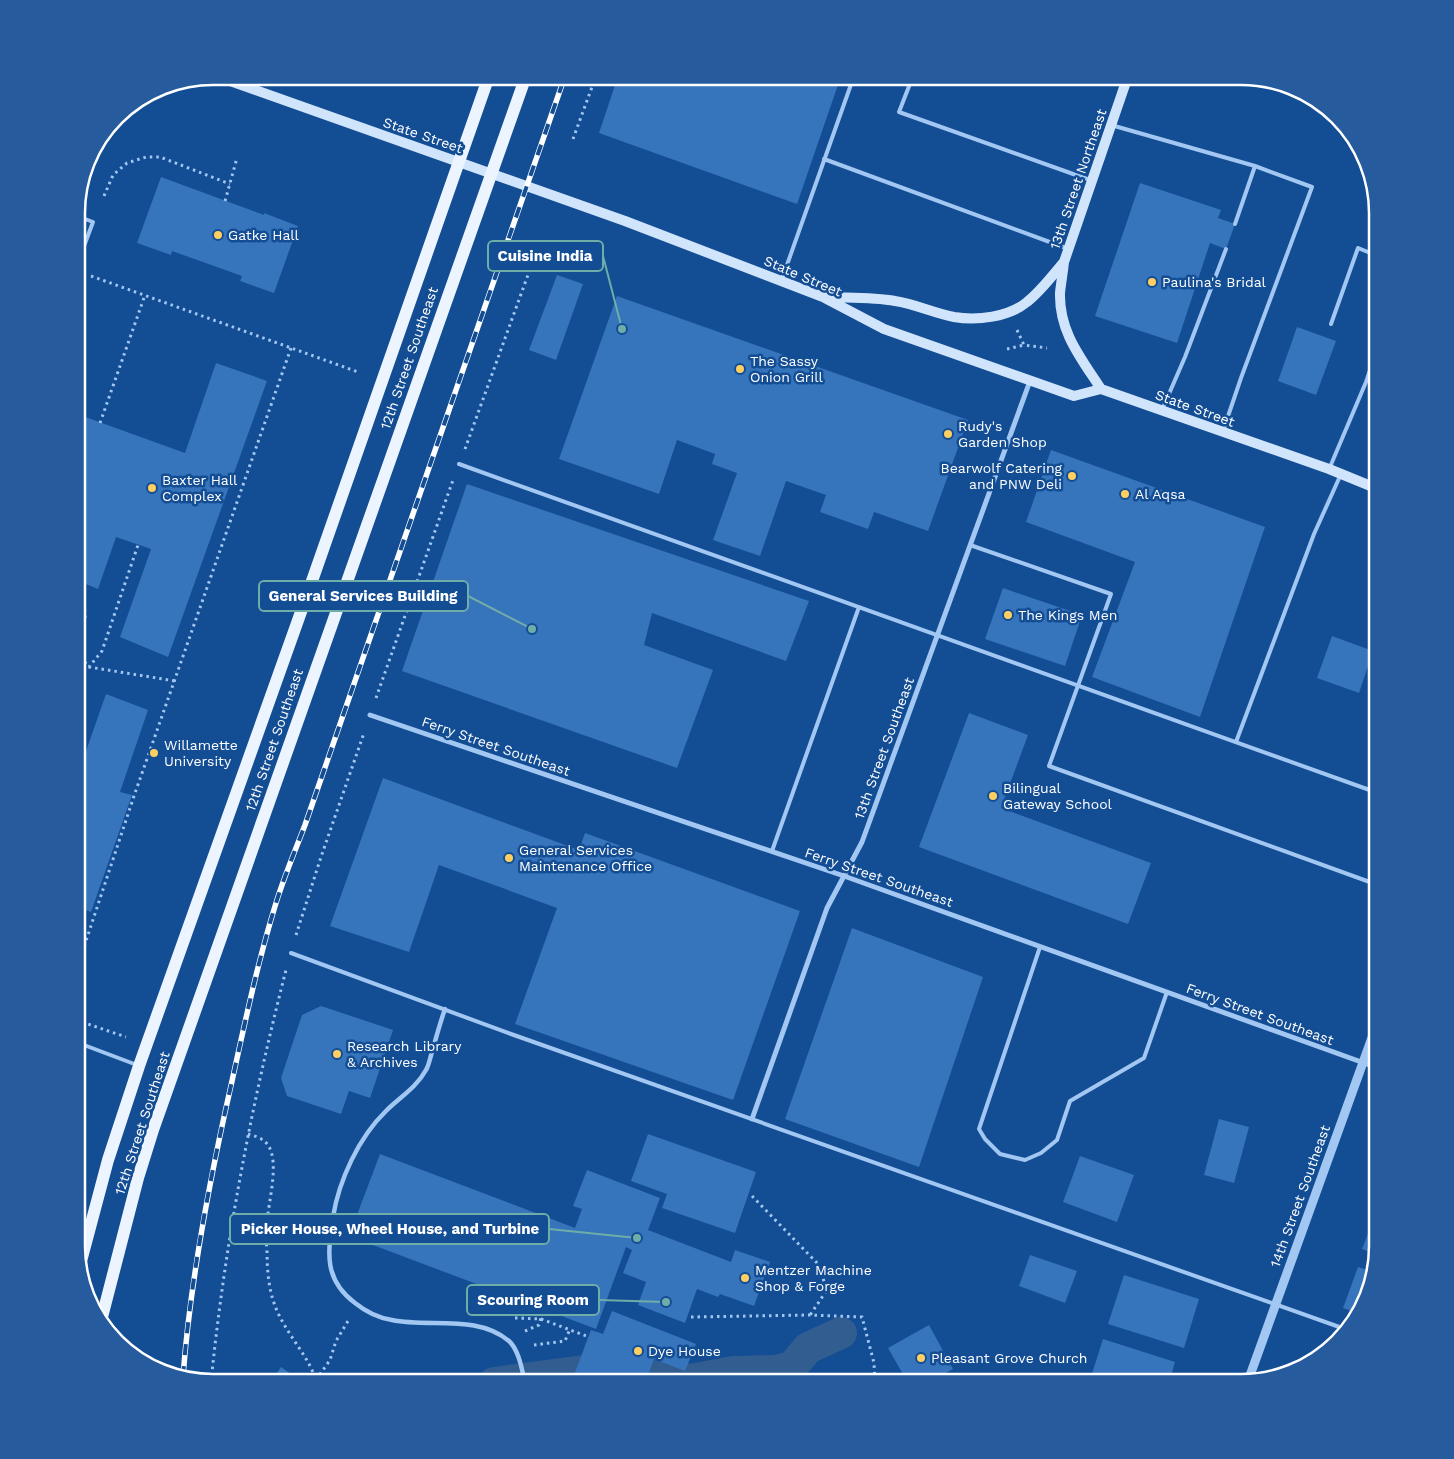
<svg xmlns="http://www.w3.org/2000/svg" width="1454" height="1459" viewBox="0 0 1454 1459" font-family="'Work Sans',sans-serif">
<rect width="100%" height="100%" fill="#134d94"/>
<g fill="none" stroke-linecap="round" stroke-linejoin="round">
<path stroke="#325d91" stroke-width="32" d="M494 1383 591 1370 691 1380 733 1372 776 1371 792 1367 808 1348 841 1333"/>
</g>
<path fill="#3674bb" d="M618 76H841L797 204 599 133Z
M161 177 264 215V213L298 226 274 293 240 281 242 276 172 251 171 255 137 243Z
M1140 183 1221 210 1218 218 1235 224 1226 249 1210 243 1177 343 1095 316Z
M557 275 583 284 556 360 529 350Z
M617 296 968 420 928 531 874 512 868 529 820 512 826 495 786 481 760 556 713 540 737 473 712 464 715 454 677 440 659 494 559 459Z
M1297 327 1336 341 1316 395 1278 381Z
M216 363 267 381 168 657 120 637 151 549 116 537 98 589 76 580 77 414 185 453Z
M1051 450 1265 527 1200 717 1092 677 1135 562 1026 522Z
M467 484 809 601 786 661 652 613 644 645 713 670 677 768 402 671Z
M1003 588 1082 615 1065 666 985 639Z
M1332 636 1373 651 1359 693 1317 678Z
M106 694 148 710 120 792 132 795 91 912 80 908 77 917 76 773 78 774Z
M969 713 1028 735 1001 808 1151 863 1128 924 919 847Z
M383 778 579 850 585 833 800 911 733 1100 515 1024 557 908 439 865 409 952 330 926Z
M852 928 983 977 919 1167 785 1119Z
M321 1006 393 1030 370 1098 349 1091 341 1114 287 1096 281 1078 302 1015Z
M1219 1119 1249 1127 1234 1183 1204 1175Z
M648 1134 756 1172 735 1233 662 1208 667 1194 631 1181Z
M380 1154 575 1228 582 1209 573 1206 587 1170 660 1198 648 1230 731 1262 735 1250 770 1262 754 1306 720 1294 718 1297 697 1289 685 1323 638 1305 646 1282 623 1273 632 1250 626 1247 596 1329 349 1236Z
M1080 1156 1134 1175 1117 1222 1063 1202Z
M1374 1218 1378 1219 1376 1254 1362 1249Z
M1030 1255 1077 1271 1065 1303 1019 1286Z
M1358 1267 1373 1272 1367 1298 1357 1313 1343 1308Z
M1124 1275 1199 1299 1184 1348 1108 1324Z
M612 1311 696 1344 685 1371 654 1359 645 1383H571L591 1330 603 1334Z
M929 1325 953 1369 928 1383H908L888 1348Z
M1103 1339 1175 1362 1169 1383H1089Z
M281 1367 304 1383H270Z"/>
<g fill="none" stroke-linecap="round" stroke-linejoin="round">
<path stroke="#a1c7f2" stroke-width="3" stroke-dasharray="2.5 4" stroke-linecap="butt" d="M573 139 596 76
M104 196 113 175 127 163 146 157H160L230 184
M225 201 237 158
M91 276 358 372
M1017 330 1024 345 1047 348
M1007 349 1024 345
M100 423 145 295
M465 449 533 261
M76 642C87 627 89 605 76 591
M76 652 89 667 175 681
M76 671 89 667 102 651 138 545
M376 698 453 480
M296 935 321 857 364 733
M76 971 134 796 291 348
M76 1020 126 1037
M248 1134C255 1136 263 1138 268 1145 280 1163 268 1203 267 1223 266 1232 266 1241 267 1250 267 1273 269 1296 280 1317 291 1339 310 1359 317 1383
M752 1196 818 1264 827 1290 810 1315
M691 1317 810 1315 862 1317 874 1363 875 1383
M515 1318 541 1319 589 1337
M525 1331 539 1325 543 1309
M534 1345 565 1341 570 1329
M316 1380 330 1360 336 1341 348 1321
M211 1382C225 1243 251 1106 286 970"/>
<path stroke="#a1c7f2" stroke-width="4" d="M913 76 899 112 1090 180
M1111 125 1255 166 1312 187 1241 378 1223 431
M824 159 1066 248
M77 213 101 139
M1235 224 1255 166
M77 265 93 222 77 216
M782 279 854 76
M1331 324 1358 248 1378 256
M1162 410 1185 357 1226 249
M459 464 1378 793
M1330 467 1366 382 1378 347
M970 545 1111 594 1049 766 1378 885
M1236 742 1314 534 1341 474
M1370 790 1378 768
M772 851 859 607
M1040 947 979 1129 985 1139 1000 1154 1025 1160 1041 1153 1057 1140 1070 1101 1144 1058 1167 992
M291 953 511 1034 1345 1329
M76 1042 137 1065"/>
<path stroke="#a1c7f2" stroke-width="4.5" d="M445 1009C440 1023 436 1038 432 1052 430 1058 429 1065 426 1070 416 1088 400 1097 386 1111 359 1137 339 1180 333 1217 328 1252 323 1279 355 1303 365 1311 378 1318 392 1320 430 1328 477 1314 509 1341 519 1350 522 1370 525 1383"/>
<path stroke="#a1c7f2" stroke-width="5" d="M370 715 844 876 1378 1068
M752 1119 827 908 862 842 1030 381"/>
<path stroke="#a1c7f2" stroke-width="9" d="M1248 1381 1378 1021"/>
<path stroke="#d0e4fc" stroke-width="10" d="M216 76 625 221 823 297 884 329 1074 396 1101 389 1329 469 1378 489
M826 297C848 298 873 297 895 301 915 304 934 313 954 317 977 321 1009 317 1027 302 1041 291 1052 276 1063 263
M1101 389C1081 358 1059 332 1060 293 1061 283 1063 272 1064 262L1128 76"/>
<path stroke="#ecf4ff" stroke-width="12" d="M80 1265 108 1160 139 1066 312 581 489 76
M101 1321 138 1178 153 1130 526 76"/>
<g stroke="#fff" stroke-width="5.5">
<path id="rail" d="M183 1377C190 1281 209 1183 230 1090 244 1027 257 964 276 903 284 877 295 851 305 825L565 76"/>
</g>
<use href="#rail" stroke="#134d94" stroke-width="4" stroke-dasharray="11" stroke-linecap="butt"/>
</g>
<g fill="#ffcf62" stroke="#134d94" stroke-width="2">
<circle cx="218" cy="235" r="5"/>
<circle cx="1152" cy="282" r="5"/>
<circle cx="740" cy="369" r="5"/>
<circle cx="948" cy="434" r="5"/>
<circle cx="1072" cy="476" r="5"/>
<circle cx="152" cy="488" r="5"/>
<circle cx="1125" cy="494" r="5"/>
<circle cx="1008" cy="615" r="5"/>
<circle cx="154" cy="753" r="5"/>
<circle cx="993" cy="796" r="5"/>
<circle cx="509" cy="858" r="5"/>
<circle cx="337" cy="1054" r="5"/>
<circle cx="745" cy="1278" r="5"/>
<circle cx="638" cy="1351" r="5"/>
<circle cx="921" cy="1358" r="5"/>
</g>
<g text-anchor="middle" stroke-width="5" stroke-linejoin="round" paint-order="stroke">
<g font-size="14" fill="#fff" stroke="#134d94">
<text transform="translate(423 135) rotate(19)" y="5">State Street</text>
<text transform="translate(1078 179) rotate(-71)" y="5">13th Street Northeast</text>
<text transform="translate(803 276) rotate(23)" y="5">State Street</text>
<text transform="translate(409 358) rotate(-71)" y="5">12th Street Southeast</text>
<text transform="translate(1195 408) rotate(20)" y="5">State Street</text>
<text transform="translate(274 740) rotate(-71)" y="5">12th Street Southeast</text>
<text transform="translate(496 746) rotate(19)" y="5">Ferry Street Southeast</text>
<text transform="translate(884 748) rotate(-70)" y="5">13th Street Southeast</text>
<text transform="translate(879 877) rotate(19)" y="5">Ferry Street Southeast</text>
<text transform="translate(1260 1014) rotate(20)" y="5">Ferry Street Southeast</text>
<text transform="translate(142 1123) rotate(-72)" y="5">12th Street Southeast</text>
<text transform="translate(1300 1196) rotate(-70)" y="5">14th Street Southeast</text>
</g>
<g font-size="14" fill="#fff" stroke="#134d94" text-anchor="start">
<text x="228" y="240">Gatke Hall</text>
<text x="1162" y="287">Paulina's Bridal</text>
<text x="750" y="366">The Sassy<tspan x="750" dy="16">Onion Grill</tspan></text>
<text x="958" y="431">Rudy's<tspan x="958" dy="16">Garden Shop</tspan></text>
<text x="1062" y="473" text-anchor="end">Bearwolf Catering<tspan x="1062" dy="16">and PNW Deli</tspan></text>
<text x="162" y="485">Baxter Hall<tspan x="162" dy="16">Complex</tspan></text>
<text x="1135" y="499">Al Aqsa</text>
<text x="1018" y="620">The Kings Men</text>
<text x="164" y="750">Willamette<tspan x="164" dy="16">University</tspan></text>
<text x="1003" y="793">Bilingual<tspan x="1003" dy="16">Gateway School</tspan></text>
<text x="519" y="855">General Services<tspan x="519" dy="16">Maintenance Office</tspan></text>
<text x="347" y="1051">Research Library<tspan x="347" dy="16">&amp; Archives</tspan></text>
<text x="755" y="1275">Mentzer Machine<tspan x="755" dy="16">Shop &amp; Forge</tspan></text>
<text x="648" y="1356">Dye House</text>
<text x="931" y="1363">Pleasant Grove Church</text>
</g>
</g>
<path d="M0 0H1454V1459H0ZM213 85H1241A128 128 0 0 1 1369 213V1246A128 128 0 0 1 1241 1374H213A128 128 0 0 1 85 1246V213A128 128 0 0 1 213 85Z" fill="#265b9d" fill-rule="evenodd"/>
<path fill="none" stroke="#fff" stroke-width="2.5" d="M213 85H1241A128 128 0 0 1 1369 213V1246A128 128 0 0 1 1241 1374H213A128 128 0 0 1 85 1246V213A128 128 0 0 1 213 85Z"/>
<path fill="none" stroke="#6fada8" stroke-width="2" d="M622 329L603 256M532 629L468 596M637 1238L549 1229M666 1302L599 1300"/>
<g fill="#6fada8" stroke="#134d94" stroke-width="2">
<circle cx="622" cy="329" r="5"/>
<circle cx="532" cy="629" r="5"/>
<circle cx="637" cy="1238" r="5"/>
<circle cx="666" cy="1302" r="5"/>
</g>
<g fill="#134d94" stroke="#6fada8" stroke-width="2">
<rect x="488" y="241" width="115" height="30" rx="5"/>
<rect x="259" y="581" width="209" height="30" rx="5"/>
<rect x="230" y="1214" width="319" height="30" rx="5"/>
<rect x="467" y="1285" width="132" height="30" rx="5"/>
</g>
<g font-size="15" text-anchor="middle" font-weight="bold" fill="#fff">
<text x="545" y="261">Cuisine India</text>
<text x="363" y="601">General Services Building</text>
<text x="390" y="1234">Picker House, Wheel House, and Turbine</text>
<text x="533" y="1305">Scouring Room</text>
</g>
</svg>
